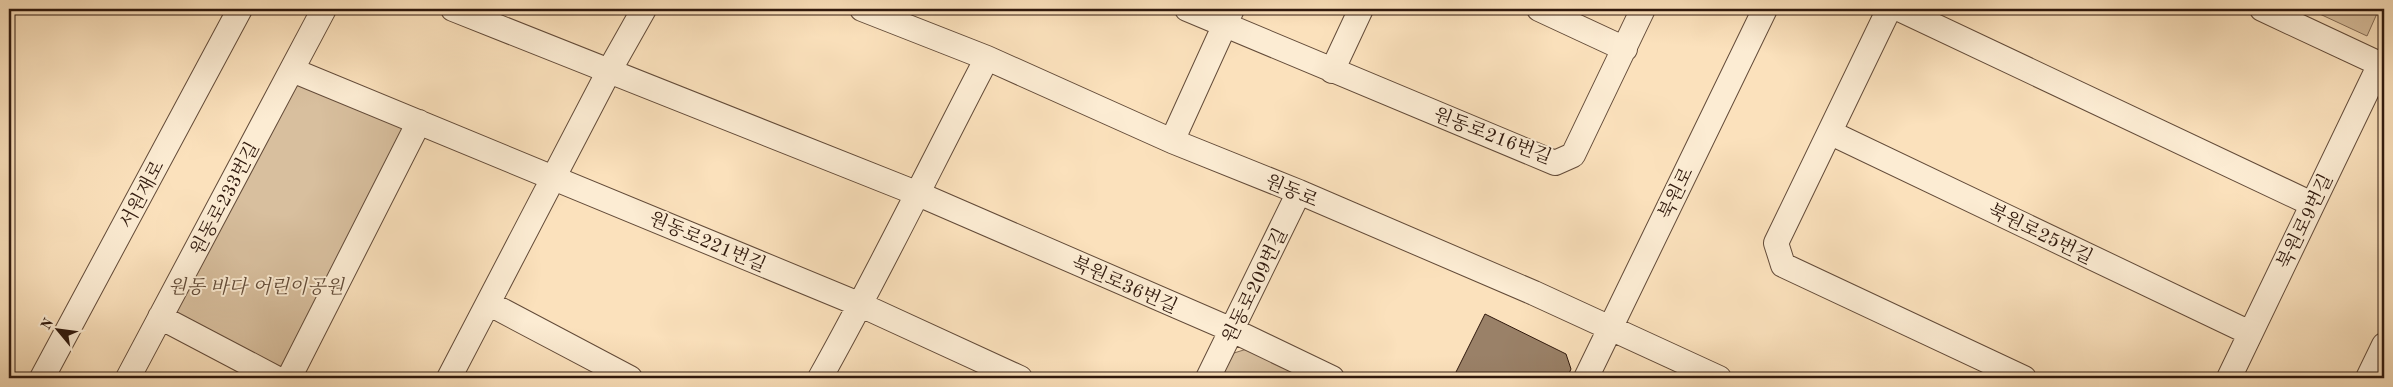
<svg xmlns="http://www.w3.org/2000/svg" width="2393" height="387" viewBox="0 0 2393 387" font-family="'Old Standard TT','Noto Serif KR',serif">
<rect width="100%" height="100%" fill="#fbe1bc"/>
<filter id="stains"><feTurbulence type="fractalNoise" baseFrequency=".004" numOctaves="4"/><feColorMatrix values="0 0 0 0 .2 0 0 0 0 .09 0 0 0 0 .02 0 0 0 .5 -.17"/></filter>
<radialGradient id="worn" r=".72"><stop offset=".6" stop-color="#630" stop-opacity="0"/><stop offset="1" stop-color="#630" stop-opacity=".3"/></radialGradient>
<path fill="#d8bf9e" stroke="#846c56" d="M2309 9H2379L2367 36Z
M292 70 419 122 289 378 160 317Z
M1250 348 1310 378H1221L1234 353Z"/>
<path fill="#9a8168" stroke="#30190d" d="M1485 314 1566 354 1571 369 1567 378H1453Z"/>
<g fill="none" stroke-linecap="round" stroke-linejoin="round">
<g stroke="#634b39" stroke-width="26">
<path id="minor" d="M453 9 916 193 1232 330 1332 378
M862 9 987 58 1172 141 1299 192 1534 293 1719 378
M1187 9 1555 163 1573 155 1643 9
M1539 9 1625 49
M1889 9 1776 243 1783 265 2024 378
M1899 9 2312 204
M2262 9 2384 66
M292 70 861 305 1020 378
M1332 71 1361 9
M1831 133 2250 333
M1172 141 1232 9
M488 303 630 378
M160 317 276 378
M42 378 240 9
M128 378 324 9
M289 378 419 122
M449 378 609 71 644 9
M820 378C879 273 931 165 987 58
M1208 378 1299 192
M1586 378 1765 9
M2229 378 2380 64
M2368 378 2384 345"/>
</g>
<use href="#minor" stroke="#fcecd3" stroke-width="24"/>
</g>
<g text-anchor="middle" stroke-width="4" stroke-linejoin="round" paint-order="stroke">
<g font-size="19" fill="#30190d" stroke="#fcecd3">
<text transform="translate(1493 135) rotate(21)" y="7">원동로216번길</text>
<text transform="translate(1292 190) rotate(23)" y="7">원동로</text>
<text transform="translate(1675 193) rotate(-64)" y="7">북원로</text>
<text transform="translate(141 194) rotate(-62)" y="7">서원재로</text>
<text transform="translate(224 198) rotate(-62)" y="7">원동로233번길</text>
<text transform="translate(2304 221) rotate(-64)" y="7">북원로9번길</text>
<text transform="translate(2041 233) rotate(26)" y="7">북원로25번길</text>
<text transform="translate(708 241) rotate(23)" y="7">원동로221번길</text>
<text transform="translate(1125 284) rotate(24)" y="7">북원로36번길</text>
<text transform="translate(1254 285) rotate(-64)" y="7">원동로209번길</text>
</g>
<g font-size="19" font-style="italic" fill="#624b38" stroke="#fcecd3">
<text x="256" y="293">원동 바다 어린이공원</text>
</g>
</g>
<rect width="2393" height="387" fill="none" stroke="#fbe1bc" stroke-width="30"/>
<rect x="10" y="10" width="2373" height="367" fill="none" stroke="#30190d" stroke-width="2.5"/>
<rect x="15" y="15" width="2363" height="357" fill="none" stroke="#30190d"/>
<g transform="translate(58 330) rotate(299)" stroke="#fcecd3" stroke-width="4" paint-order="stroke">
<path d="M0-4L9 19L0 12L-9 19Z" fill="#30190d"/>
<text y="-8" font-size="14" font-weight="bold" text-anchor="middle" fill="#30190d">N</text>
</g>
<rect width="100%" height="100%" filter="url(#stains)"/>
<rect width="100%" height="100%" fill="url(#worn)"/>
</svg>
